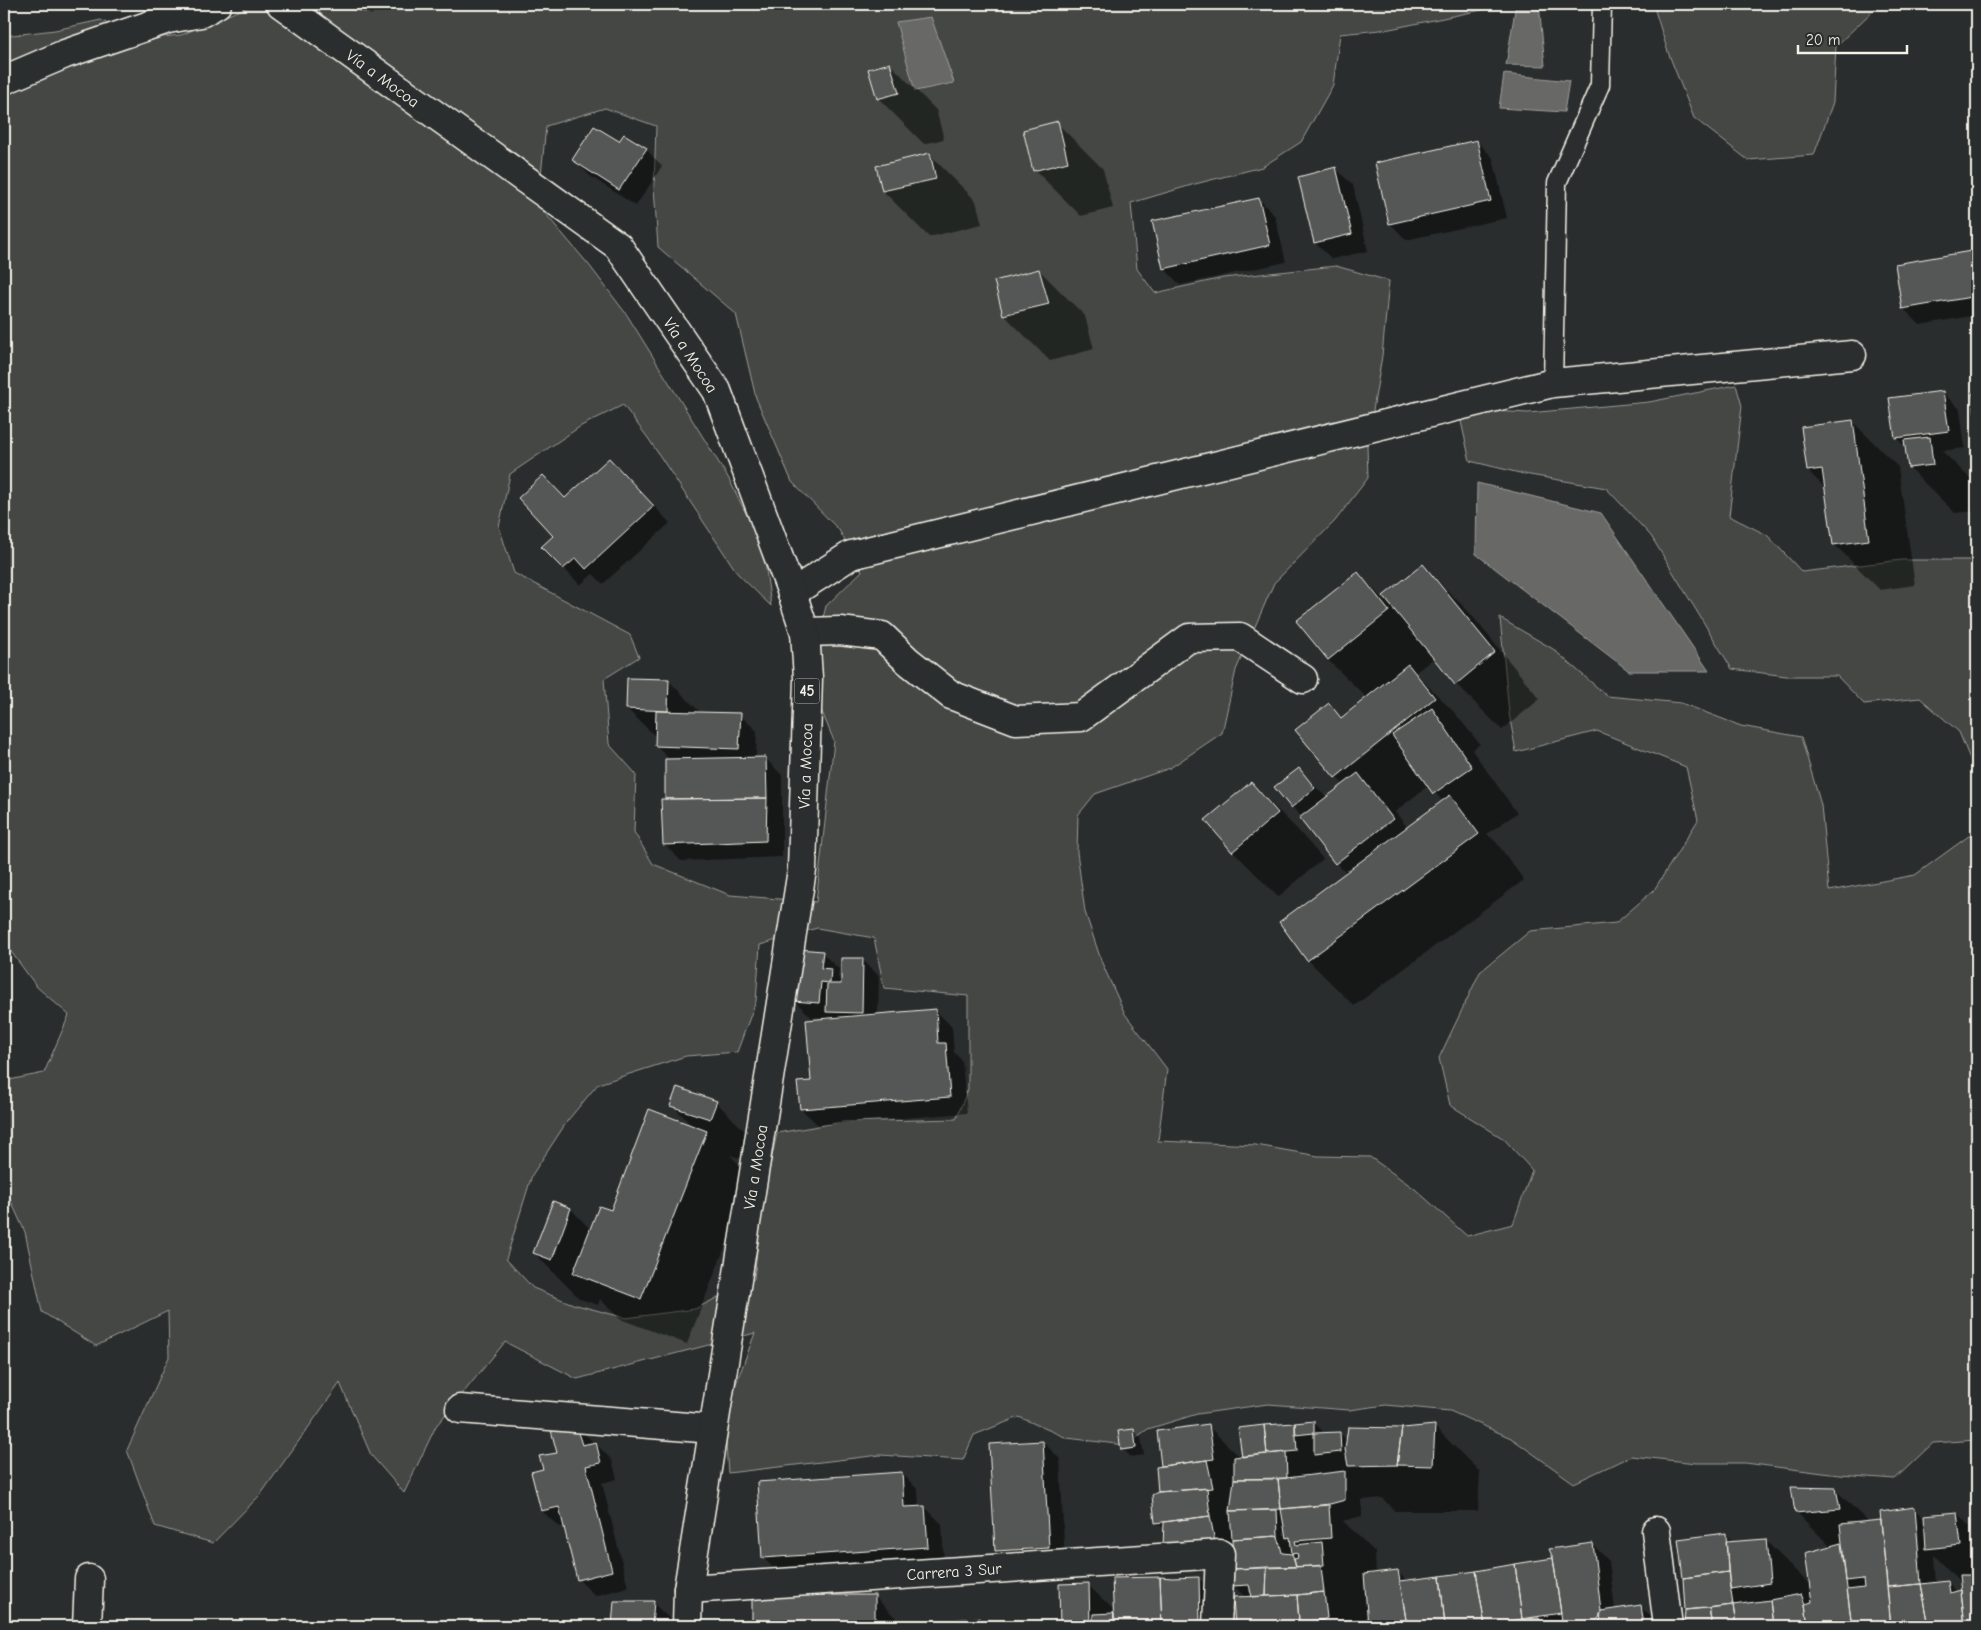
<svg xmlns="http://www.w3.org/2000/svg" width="1981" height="1630" viewBox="0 0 1981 1630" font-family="'Comic Neue',sans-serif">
<rect width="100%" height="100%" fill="#2a2d2e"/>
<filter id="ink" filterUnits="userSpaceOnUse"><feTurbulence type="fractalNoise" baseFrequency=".02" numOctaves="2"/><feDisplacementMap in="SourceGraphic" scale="10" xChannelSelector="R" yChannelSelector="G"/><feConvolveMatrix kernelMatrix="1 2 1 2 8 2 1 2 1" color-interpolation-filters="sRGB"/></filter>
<g filter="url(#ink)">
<path fill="#444645" stroke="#9c9c96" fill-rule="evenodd" d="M296 4H321L365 12 381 4H1496V7L1390 29 1340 34 1333 85 1301 142 1262 167 1195 184 1131 203 1137 269 1155 293 1223 278 1336 266 1389 281 1382 356 1367 446 1368 478 1335 521 1274 583 1236 670 1222 733 1170 768 1095 794 1078 815 1077 852 1085 912 1102 963 1125 1014 1167 1069 1158 1141 1256 1145 1318 1156 1370 1157 1415 1189 1467 1236 1513 1224 1532 1170 1504 1139 1450 1105 1439 1058 1480 972 1530 931 1616 923 1654 890 1698 820 1686 767 1597 731 1516 752 1509 713 1500 618 1553 649 1607 696 1681 703 1741 726 1801 737 1821 805 1829 891 1915 875 1977 830V1440L1933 1443 1895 1479 1839 1475 1745 1463H1696L1631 1456 1574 1483 1511 1438 1450 1411 1386 1405 1349 1410 1268 1404 1197 1414 1148 1429 1125 1445 1067 1438 1019 1417 974 1435 963 1460 880 1455 728 1473 724 1416 755 1333 577 1379 505 1342 436 1426 404 1493 371 1455 340 1383 261 1494 213 1543 155 1526 127 1450 169 1357 168 1311 96 1346 42 1312 25 1232 10 1199 4 1198V1081L44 1073 69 1015 37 987 4 942V36L55 30 101 20 136 40 181 35 247 7ZM605 108 656 126 654 187 658 247 736 314 756 398 792 482 839 530 862 571 826 606 808 678 834 741 816 902 730 895 653 864 634 832 636 774 609 744 604 679 639 657 630 635 514 573 499 527 510 474 581 426 623 405 648 438 738 574 771 606 763 548 729 479 627 315 589 265 538 205 546 126ZM817 928 874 938 884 988 968 996V1089L956 1119 842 1122 777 1133 762 1205 754 1279 695 1309 626 1318 573 1304 533 1288 506 1259 532 1175 568 1120 598 1084 686 1056 737 1052 756 1001 760 945Z
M1653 4H1880L1836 46 1833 102 1814 155 1748 160 1694 118 1668 52Z
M1736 385 1742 406 1729 516 1767 535 1802 572 1902 560H1970L1977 548V776L1959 732 1920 698 1864 704 1837 676H1786L1732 669 1651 536 1606 488 1524 474 1470 461 1460 417 1493 411 1528 413 1649 402Z"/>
<path fill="#676866" stroke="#9f9f9a" d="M1516 4H1539L1545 66 1506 65Z
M931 17 954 83 915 91 896 22Z
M1504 74 1569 81 1564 112 1499 108Z
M1477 483 1601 513 1709 671H1629L1476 554Z"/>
<path fill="#0007" fill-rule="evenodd" d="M358 4H381L371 15Z
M890 64 936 110 944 139 924 144 878 98Z
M1057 123 1103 169 1113 208 1081 216 1035 170Z
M1477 141 1493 158 1507 218 1406 240 1390 223Z
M619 143 646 149 662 166 636 206 590 176 574 160Z
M930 155 976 201 982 224 929 237 883 191 878 167Z
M1336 169 1353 185 1368 251 1332 259 1315 243 1300 178Z
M1259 199 1275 216 1286 262 1180 285 1164 268Z
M1977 251V315L1920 325 1903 308 1896 265Z
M1039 270 1085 316 1094 349 1050 361 1004 315 995 281Z
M1943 393 1960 409 1965 448 1942 451 1976 484 1977 511 1955 513 1909 468 1907 448 1896 438Z
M1852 421 1898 467 1915 585 1880 590 1834 544 1826 489 1808 471Z
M626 476 670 523 603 584 593 574 580 585 543 547 554 536 566 500Z
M1423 566 1469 612 1540 699 1502 730 1456 684 1434 658 1415 673 1453 711 1480 744 1472 750 1517 813 1487 834 1496 842 1524 880 1354 1006 1308 960 1346 873 1336 863 1302 817 1292 807 1298 769 1327 798 1344 785 1336 777 1329 705 1342 718 1367 698 1328 660 1358 574 1389 605ZM1429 785 1443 802 1408 828 1395 812Z
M669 681 701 713 740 715 757 731 756 759H766L782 775V857L681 861 664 844 670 760 656 746 657 738 627 709Z
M1251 783 1297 829 1323 859 1278 897 1233 851Z
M822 953 839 969 838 977 842 981 862 959 879 976 878 1015 936 1011 952 1027 954 1052 962 1061 967 1113 818 1125 801 1109 812 1083 825 1018 811 1017 795 1001Z
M716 1102 762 1148 756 1164 730 1155 752 1178 687 1344 620 1319 600 1299 598 1305 580 1299 534 1253 554 1203 571 1209 591 1230 611 1212 693 1127 672 1105Z
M1314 1422 1325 1434 1340 1433 1347 1441 1402 1429 1434 1426 1480 1472 1478 1511H1395L1382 1498 1362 1500V1516L1343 1521 1375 1552 1376 1574 1397 1571 1407 1581 1554 1559 1592 1544 1609 1561 1615 1610 1641 1607 1657 1623 1658 1626H1233H1236L1234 1598H1246L1233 1585 1156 1522 1162 1467 1159 1432 1208 1426 1241 1458ZM1255 1477H1270V1480H1255Z
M575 1424 592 1441 593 1444 595 1443 612 1460 617 1479 602 1483 628 1587 595 1596 578 1579 565 1526 559 1527 542 1511 544 1470 558 1454Z
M1133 1430 1141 1438 1144 1455 1131 1457 1123 1449Z
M1043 1442 1060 1459 1065 1565 1012 1567 996 1550Z
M902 1473 918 1490 919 1507H925L942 1524 944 1563 780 1574 763 1558Z
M1835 1489 1868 1522 1882 1521 1915 1509 1926 1519 1957 1513 1977 1534V1626H1685L1687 1610 1725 1534 1734 1543 1766 1541 1811 1586 1831 1547 1796 1512ZM1915 1526H1918L1921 1564H1918ZM1934 1555 1961 1583 1962 1590 1957 1592 1948 1582 1936 1583Z
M1199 1578 1215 1595 1216 1626H1062L1061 1586 1088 1585 1115 1611Z
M753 1596H874L902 1624 980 1619 987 1626H753Z
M615 1602 653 1603 677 1626H613Z"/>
<path fill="#555756" stroke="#f4f1e8" d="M890 63 899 93 877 99 868 69Z
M1058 121 1068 162 1033 171 1023 130Z
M594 126 619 141 624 134 647 148 619 190 572 160Z
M1477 140 1491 201 1389 224 1375 163Z
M930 153 936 179 882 191 876 166Z
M1336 167 1352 234 1314 243 1298 177Z
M1259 198 1270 245 1163 269 1152 221Z
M1977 250V296L1902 309 1895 264Z
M1039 269 1049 304 1003 315 994 281Z
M1943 391 1949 431 1895 438 1889 398Z
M1973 393H1977V420H1976Z
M1853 420 1869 540 1833 545 1822 469 1807 471 1801 427Z
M1930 437 1933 465 1908 468 1904 440Z
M609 458 654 506 586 569 576 558 563 569 541 547 553 536 518 498 543 475 565 498Z
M1423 564 1495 652 1455 685 1383 596Z
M1358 572 1389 611 1328 660 1296 621Z
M1408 664 1435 698 1335 778 1295 730 1329 703 1341 718Z
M627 678 669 679 668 711 626 709Z
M1432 708 1472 767 1433 794 1392 735Z
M656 711 741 713 739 749 655 746Z
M766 757 767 798 665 799V759Z
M1299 768 1315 788 1291 808 1274 787Z
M1358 773 1393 819 1335 864 1299 818Z
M1251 782 1278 813 1232 852 1205 820Z
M1450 795 1479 834 1307 961 1279 922Z
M767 798 766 841 663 845 661 799Z
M798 949 823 951 821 968 831 969 830 983 821 982 819 1003 793 1001Z
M841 958H863L862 1013 826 1012 827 984H841Z
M936 1009 938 1043H946L950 1097 800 1109 797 1082 811 1081 806 1020Z
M677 1087 717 1101 710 1119 670 1106Z
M649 1109 707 1131 641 1299 573 1273 599 1206 611 1210Z
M553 1201 571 1208 552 1260 533 1253Z
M1314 1421V1433L1295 1435V1423Z
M575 1423 582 1445 596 1442 601 1463 586 1466 612 1571 577 1580 559 1507 541 1511 531 1472 543 1469 539 1456 557 1453 551 1430Z
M1295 1423 1297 1451 1267 1454 1264 1425Z
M1209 1424 1214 1459 1161 1466 1157 1431Z
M1264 1425 1267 1454 1242 1457 1238 1428Z
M1435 1425 1433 1466 1397 1465 1402 1428Z
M1348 1427 1402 1428 1397 1465 1348 1466 1345 1449Z
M1134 1429 1136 1448 1121 1450 1118 1431Z
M1340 1432 1341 1452 1314 1455V1433Z
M1043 1441 1049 1548 995 1551 989 1444Z
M1286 1452 1287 1478 1234 1479V1457Z
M1207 1460 1213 1488 1158 1492 1156 1467Z
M1345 1471V1500L1330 1504 1281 1509 1278 1479Z
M902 1472 904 1507 925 1506 928 1547 762 1558 757 1482Z
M1234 1479H1278L1281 1509 1230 1511Z
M1791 1487 1836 1488 1840 1509 1795 1513Z
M1207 1488 1210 1516 1155 1523 1152 1495 1158 1492Z
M1329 1505 1331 1538 1295 1541 1296 1545 1322 1542 1324 1565 1296 1567 1294 1559 1298 1558 1297 1553 1292 1554 1290 1537 1286 1538 1281 1509Z
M1915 1507 1921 1584 1887 1587 1880 1512Z
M1277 1510 1278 1536 1232 1539 1230 1511Z
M1957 1512 1961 1545 1926 1549 1924 1515Z
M1210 1516 1215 1542 1163 1548 1164 1522Z
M1881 1520 1891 1626H1852L1847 1590 1864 1588 1863 1579 1846 1581 1840 1524Z
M1726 1533 1728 1572 1683 1578 1678 1539Z
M1278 1536 1282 1553 1292 1554 1296 1567 1233 1569 1232 1539Z
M1766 1539 1770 1583 1730 1589 1726 1542Z
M1593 1543 1601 1611 1599 1618 1593 1623 1562 1621 1553 1558 1549 1549Z
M1841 1543 1852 1626H1808L1805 1604 1812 1602 1805 1553Z
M1553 1558 1561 1613 1522 1619 1515 1564Z
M1515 1564 1522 1619 1485 1626 1476 1571Z
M1321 1566 1324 1592 1297 1595 1266 1596 1267 1567Z
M1267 1567 1266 1596 1252 1597 1249 1585 1232 1586 1233 1569Z
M1398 1570 1407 1626H1368L1364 1574Z
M1476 1571 1485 1626H1445L1440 1576Z
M1728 1572 1733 1605 1685 1610 1683 1578Z
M1959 1575H1977V1626H1965Z
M1440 1576 1445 1626H1407L1400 1581Z
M1160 1577 1162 1626H1114L1112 1578Z
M1160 1577 1172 1578 1199 1577 1200 1626H1162Z
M1948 1581 1950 1593 1961 1590 1965 1626H1929L1921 1584Z
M1089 1583 1090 1626H1060L1059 1584Z
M1921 1584 1929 1626H1891L1887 1587Z
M1324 1592 1327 1618 1323 1620 1299 1621 1297 1595Z
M1801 1594 1805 1604 1808 1626H1773L1770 1600Z
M752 1595H875V1626H752Z
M1297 1595 1299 1621 1235 1625 1233 1597Z
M1770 1600 1773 1626H1736L1733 1605Z
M614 1601H654L652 1626H612Z
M1641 1605 1644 1626H1600L1601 1611Z
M1733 1605 1736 1626H1712L1709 1608Z
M1709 1608 1712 1626H1684L1685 1610Z
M1114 1613 1115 1626H1093V1614Z
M980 1618 981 1626H895V1623Z
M1539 1618 1541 1626H1524L1522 1619Z
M1323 1620V1626H1225L1299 1621Z"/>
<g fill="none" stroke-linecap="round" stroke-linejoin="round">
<g stroke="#f4f1e8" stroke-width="21">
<path id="service" d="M1553 383 1557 183 1600 85 1602 4"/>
</g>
<g stroke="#f4f1e8" stroke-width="31">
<path id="minor" d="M4 80 65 54 168 19 201 13 217 4
M792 593 851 555 1553 383 1852 355
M805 632 840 631 882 636 908 661 951 695 1016 720 1081 717 1189 638 1240 637 1303 679
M460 1409 713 1429
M1656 1531 1668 1626
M688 1589 1220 1554 1217 1626
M87 1626 89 1579"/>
</g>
<g stroke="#f4f1e8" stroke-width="31">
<path id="primary" d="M281 4 618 246 717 391 792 593 805 632 808 678 802 870 688 1589 687 1626"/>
</g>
<use href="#service" stroke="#2a2d2e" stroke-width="18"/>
<use href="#minor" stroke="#2a2d2e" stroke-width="28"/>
<use href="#primary" stroke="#2a2d2e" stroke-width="28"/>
</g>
</g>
<g text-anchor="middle" stroke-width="4" stroke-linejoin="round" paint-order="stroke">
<rect fill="#2a2d2e" stroke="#b7b6b0" stroke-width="1" x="794.5" y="678.5" width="25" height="25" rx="4"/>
<g font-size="15" font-weight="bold" fill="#f4f1e8">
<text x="807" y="696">45</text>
</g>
<g font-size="16" fill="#f4f1e8" stroke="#2a2d2e">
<text transform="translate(383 78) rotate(36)" y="6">Vía a Mocoa</text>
<text transform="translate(691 355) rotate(57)" y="6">Vía a Mocoa</text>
<text transform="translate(805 766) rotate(-88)" y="6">Vía a Mocoa</text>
<text transform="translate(755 1167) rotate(-81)" y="6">Vía a Mocoa</text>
<text transform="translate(954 1571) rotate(-4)" y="6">Carrera 3 Sur</text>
</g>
</g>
<rect width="1981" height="1630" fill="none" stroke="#2a2d2e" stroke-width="20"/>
<rect x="10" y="10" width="1961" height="1610" fill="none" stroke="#f4f1e8" stroke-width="2" filter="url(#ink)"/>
<path d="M1798 45v8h109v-8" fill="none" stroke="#f4f1e8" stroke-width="2.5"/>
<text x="1806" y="45" font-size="15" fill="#f4f1e8" stroke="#2a2d2e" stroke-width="4" paint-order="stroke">20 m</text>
</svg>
